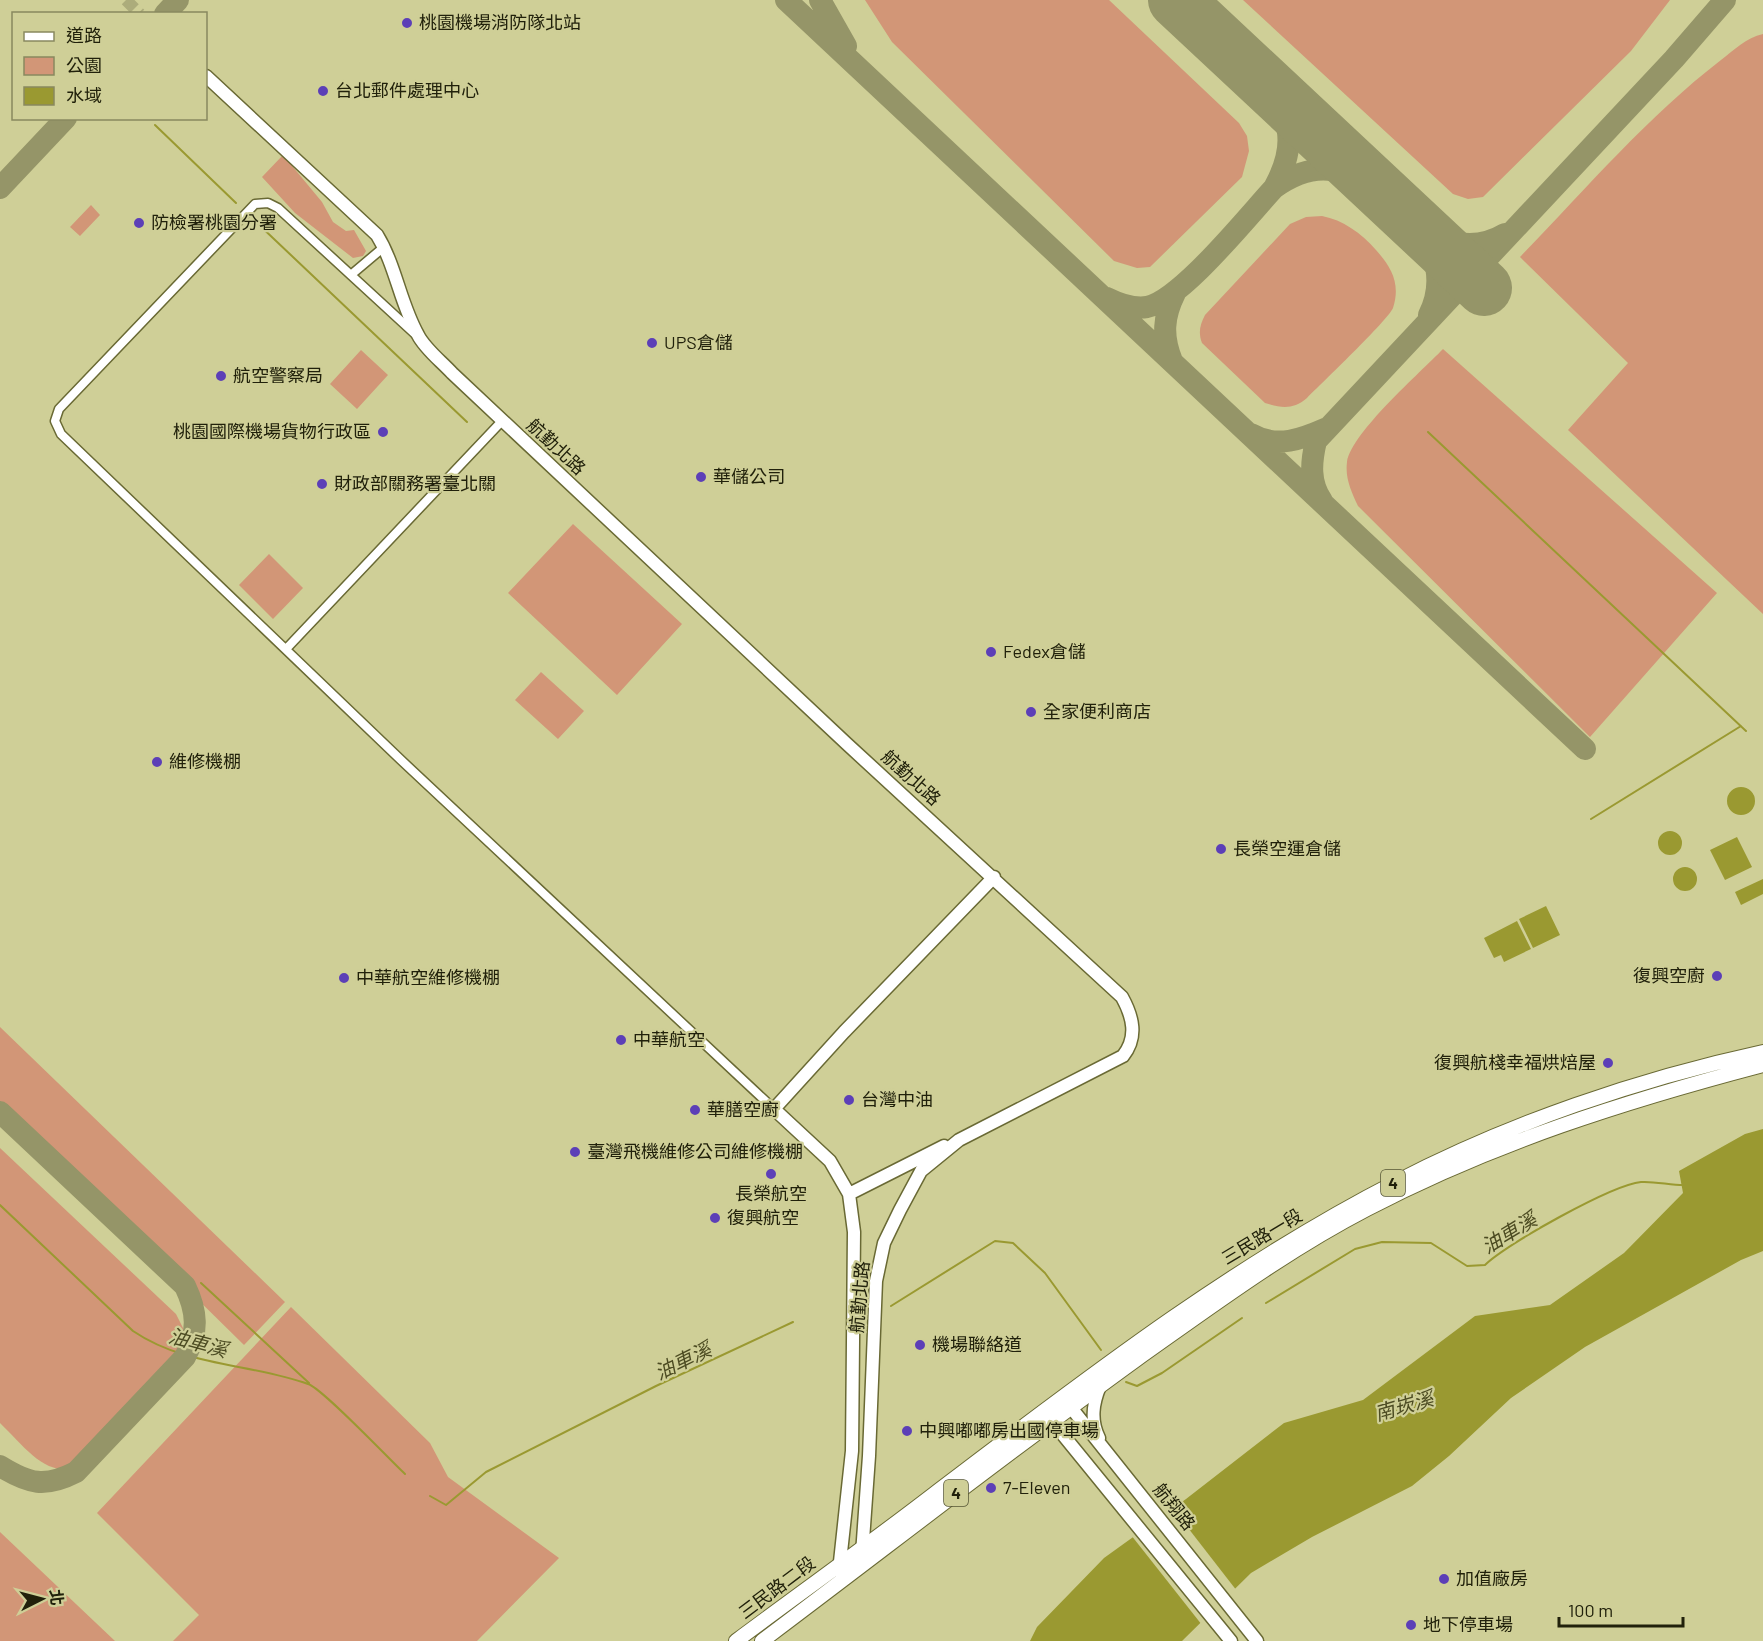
<svg xmlns="http://www.w3.org/2000/svg" width="1763" height="1641" viewBox="0 0 1763 1641" font-family="Barlow,'Noto Sans TC',sans-serif">
<rect width="100%" height="100%" fill="#cfcf97"/>
<path fill="#d29677" d="M865 0H1109L1239 123 1247 136 1249 151 1242 177 1150 267 1137 268 1114 261 892 42Z
M1243 0H1670L1631 51 1483 197 1468 199 1453 194Z
M1763 34V614L1568 430 1628 363 1520 257C1585 190 1647 117 1721 60 1734 50 1746 38 1763 34Z
M283 155 322 202 333 222 346 231 354 230 366 251 363 256 353 258 295 213 262 177Z
M91 205 100 215 80 236 70 227Z
M1322 216C1343 220 1361 233 1376 250 1391 267 1401 283 1393 308 1388 320 1321 384 1307 398 1293 410 1281 408 1265 403L1202 343C1198 332 1200 325 1205 315L1290 224 1306 217Z
M1443 349 1717 593 1590 737 1358 506C1351 491 1345 478 1347 462 1352 432 1420 373 1443 349Z
M361 350 388 375 357 409 330 384Z
M573 524 682 624 617 695 508 593Z
M269 554 303 588 273 619 239 585Z
M541 672 584 711 558 739 515 700Z
M0 1027 285 1302 244 1345 0 1105Z
M0 1148 176 1314 192 1346 186 1368 95 1464C48 1483 31 1453 0 1423Z
M291 1307 430 1443 448 1477 559 1558 477 1641H173L199 1615 97 1513Z
M0 1532 115 1641H0Z"/>
<path fill="#9a9931" d="M1727 801a14 14 0 1 1 28 0a14 14 0 1 1-28 0Z
M1658 843a12 12 0 1 1 24 0a12 12 0 1 1-24 0Z
M1737 837 1752 867 1725 880 1710 850Z
M1673 879a12 12 0 1 1 24 0a12 12 0 1 1-24 0Z
M1763 879V894L1741 905 1735 892Z
M1546 906 1560 935 1533 948 1519 919Z
M1517 921 1531 949 1504 962 1501 955 1494 958 1484 938Z
M1763 1129V1251L1741 1260 1585 1347 1511 1398 1449 1456 1412 1486 1312 1537 1251 1573 1182 1641H1030L1037 1627 1104 1558 1186 1499 1284 1423 1363 1400 1475 1316 1550 1305 1624 1253 1683 1193 1679 1171 1745 1134Z"/>
<path fill="#cfcf97" d="M1171 1506 1237 1591 1202 1625 1131 1535Z"/>
<g fill="none" stroke-linecap="round" stroke-linejoin="round">
<path stroke="#9a9931" stroke-width="2" d="M155 125 236 203
M255 221 467 422
M1428 432 1746 731
M1591 819 1741 726
M0 1205 133 1331C186 1367 250 1363 308 1384 322 1388 389 1459 405 1474
M201 1283 309 1383
M1266 1303 1355 1249 1382 1242 1431 1243 1467 1266 1485 1265C1506 1244 1612 1185 1641 1182 1654 1181 1670 1185 1683 1185
M891 1306 995 1241 1013 1243 1045 1273 1101 1350
M1126 1382 1137 1386 1162 1373 1242 1318
M430 1496 446 1505 486 1472 656 1386 793 1322"/>
<path stroke="#959568" stroke-width="22" d="M786 0 1585 749
M820 0 846 46
M165 14 178 0
M1264 82C1292 120 1297 146 1274 188
M0 188 66 118
M1414 224C1437 250 1445 283 1429 315
M1418 226C1445 244 1475 252 1505 234
M1107 298C1119 304 1133 309 1147 307 1181 300 1248 216 1274 188 1315 159 1343 167 1382 193
M1172 361C1162 336 1163 317 1175 293
M1251 434C1277 449 1302 439 1327 428
M1322 501C1309 482 1311 462 1316 441L1674 59 1725 0
M0 1112 185 1286C197 1311 199 1332 185 1357L76 1472C45 1488 29 1484 0 1466"/>
<path stroke="#959568" stroke-width="56" d="M1176 0 1484 288"/>
<path stroke="#acac7b" stroke-width="12" stroke-dasharray="12 6" stroke-linecap="butt" d="M126 0 140 14"/>
<g stroke="#696934" stroke-width="11">
<path id="street" d="M352 274 384 247
M414 333 278 208 268 203 255 204 59 409 55 421 61 434 401 760 774 1109
M287 648 502 421"/>
</g>
<g stroke="#696934" stroke-width="15">
<path id="secondary" d="M206 76 377 235C396 266 400 303 418 335 425 349 441 361 452 373L847 744 1122 997C1133 1017 1138 1037 1123 1056L959 1140 921 1171 900 1210 884 1243 876 1281 869 1456 862 1554
M849 1194 944 1146
M1065 1400 1257 1641
M1046 1414 1231 1641
M1099 1438C1090 1420 1093 1403 1100 1386
M839 1571 852 1451 854 1232 849 1194 830 1161 774 1109 844 1032 994 877"/>
</g>
<g stroke="#696934" stroke-width="16">
<path id="primary" d="M736 1641C802 1592 869 1544 934 1494 1082 1382 1230 1267 1396 1182 1510 1123 1638 1079 1763 1052
M762 1641C887 1547 1010 1451 1137 1359 1212 1306 1286 1251 1367 1209 1493 1143 1626 1101 1763 1065"/>
</g>
<use href="#street" stroke="#fff" stroke-width="8"/>
<use href="#secondary" stroke="#fff" stroke-width="12"/>
<use href="#primary" stroke="#fff" stroke-width="14"/>
</g>
<g fill="#5c3fb7" stroke="#cfcf97" stroke-width="2">
<circle cx="407" cy="23" r="6"/>
<circle cx="323" cy="91" r="6"/>
<circle cx="139" cy="223" r="6"/>
<circle cx="652" cy="343" r="6"/>
<circle cx="221" cy="376" r="6"/>
<circle cx="383" cy="432" r="6"/>
<circle cx="701" cy="477" r="6"/>
<circle cx="322" cy="484" r="6"/>
<circle cx="991" cy="652" r="6"/>
<circle cx="1031" cy="712" r="6"/>
<circle cx="157" cy="762" r="6"/>
<circle cx="1221" cy="849" r="6"/>
<circle cx="1717" cy="976" r="6"/>
<circle cx="344" cy="978" r="6"/>
<circle cx="621" cy="1040" r="6"/>
<circle cx="1608" cy="1063" r="6"/>
<circle cx="849" cy="1100" r="6"/>
<circle cx="695" cy="1110" r="6"/>
<circle cx="575" cy="1152" r="6"/>
<circle cx="771" cy="1174" r="6"/>
<circle cx="715" cy="1218" r="6"/>
<circle cx="920" cy="1345" r="6"/>
<circle cx="907" cy="1431" r="6"/>
<circle cx="991" cy="1488" r="6"/>
<circle cx="1444" cy="1579" r="6"/>
<circle cx="1411" cy="1625" r="6"/>
</g>
<g text-anchor="middle" stroke-width="4.5" stroke-linejoin="round" paint-order="stroke">
<g fill="#cfcf97" stroke="#555535" stroke-width="1.5">
<rect x="1381" y="1170" width="24" height="26" rx="4.5"/>
<rect x="944" y="1480" width="24" height="26" rx="4.5"/>
</g>
<g font-size="16" font-weight="bold" fill="#21210b">
<text x="1393" y="1189">4</text>
<text x="956" y="1499">4</text>
</g>
<g font-size="18" fill="#21210b" stroke="#cfcf97" text-anchor="start">
<text x="419" y="29">桃園機場消防隊北站</text>
<text x="335" y="97">台北郵件處理中心</text>
<text x="151" y="229">防檢署桃園分署</text>
<text x="664" y="349">UPS倉儲</text>
<text x="233" y="382">航空警察局</text>
<text x="371" y="438" text-anchor="end">桃園國際機場貨物行政區</text>
<text x="713" y="483">華儲公司</text>
<text x="334" y="490">財政部關務署臺北關</text>
<text x="1003" y="658">Fedex倉儲</text>
<text x="1043" y="718">全家便利商店</text>
<text x="169" y="768">維修機棚</text>
<text x="1233" y="855">長榮空運倉儲</text>
<text x="1705" y="982" text-anchor="end">復興空廚</text>
<text x="356" y="984">中華航空維修機棚</text>
<text x="633" y="1046">中華航空</text>
<text x="1596" y="1069" text-anchor="end">復興航棧幸福烘焙屋</text>
<text x="861" y="1106">台灣中油</text>
<text x="707" y="1116">華膳空廚</text>
<text x="587" y="1158">臺灣飛機維修公司維修機棚</text>
<text x="771" y="1200" text-anchor="middle">長榮航空</text>
<text x="727" y="1224">復興航空</text>
<text x="932" y="1351">機場聯絡道</text>
<text x="919" y="1437">中興嘟嘟房出國停車場</text>
<text x="1003" y="1494">7-Eleven</text>
<text x="1456" y="1585">加值廠房</text>
<text x="1423" y="1631">地下停車場</text>
</g>
<g font-size="18" fill="#21210b" stroke="#cfcf97">
<text transform="translate(556 447) rotate(43)" y="6">航勤北路</text>
<text transform="translate(911 778) rotate(42)" y="6">航勤北路</text>
<text transform="translate(1262 1237) rotate(-31)" y="6">三民路一段</text>
<text transform="translate(860 1297) rotate(-85)" y="6">航勤北路</text>
<text transform="translate(1174 1507) rotate(51)" y="6">航翔路</text>
<text transform="translate(777 1588) rotate(-37)" y="6">三民路二段</text>
</g>
<g font-size="20" font-style="italic" fill="#4c4b22" stroke="#cfcf97">
<text transform="translate(1509 1233) rotate(-31)" y="7">油車溪</text>
<text transform="translate(198 1343) rotate(15)" y="7">油車溪</text>
<text transform="translate(683 1361) rotate(-26)" y="7">油車溪</text>
<text transform="translate(1404 1406) rotate(-16)" y="7">南崁溪</text>
</g>
</g>
<rect x="12" y="12" width="195" height="108" fill="#cfcf97" stroke="#89895f" stroke-width="1.5"/>
<rect x="24" y="32" width="30" height="9" fill="#ffffff" stroke="#89895f" stroke-width="1.5"/>
<text x="66" y="42" font-size="18" fill="#21210b">道路</text>
<rect x="24" y="57" width="30" height="18" fill="#d29677" stroke="#89895f" stroke-width="1.5"/>
<text x="66" y="72" font-size="18" fill="#21210b">公園</text>
<rect x="24" y="87" width="30" height="18" fill="#9a9931" stroke="#89895f" stroke-width="1.5"/>
<text x="66" y="102" font-size="18" fill="#21210b">水域</text>
<g transform="translate(42 1599) rotate(84)" stroke="#cfcf97" stroke-width="4.5" paint-order="stroke">
<path d="M0-4.5L10 22L0 15L-10 22Z" fill="#21210b"/>
<text y="-9" font-size="16" font-weight="bold" text-anchor="middle" fill="#21210b">北</text>
</g>
<path d="M1559 1617v9h124v-9" fill="none" stroke="#21210b" stroke-width="3"/>
<text x="1568" y="1617" font-size="18" fill="#21210b" stroke="#cfcf97" stroke-width="4.5" paint-order="stroke">100 m</text>
</svg>
